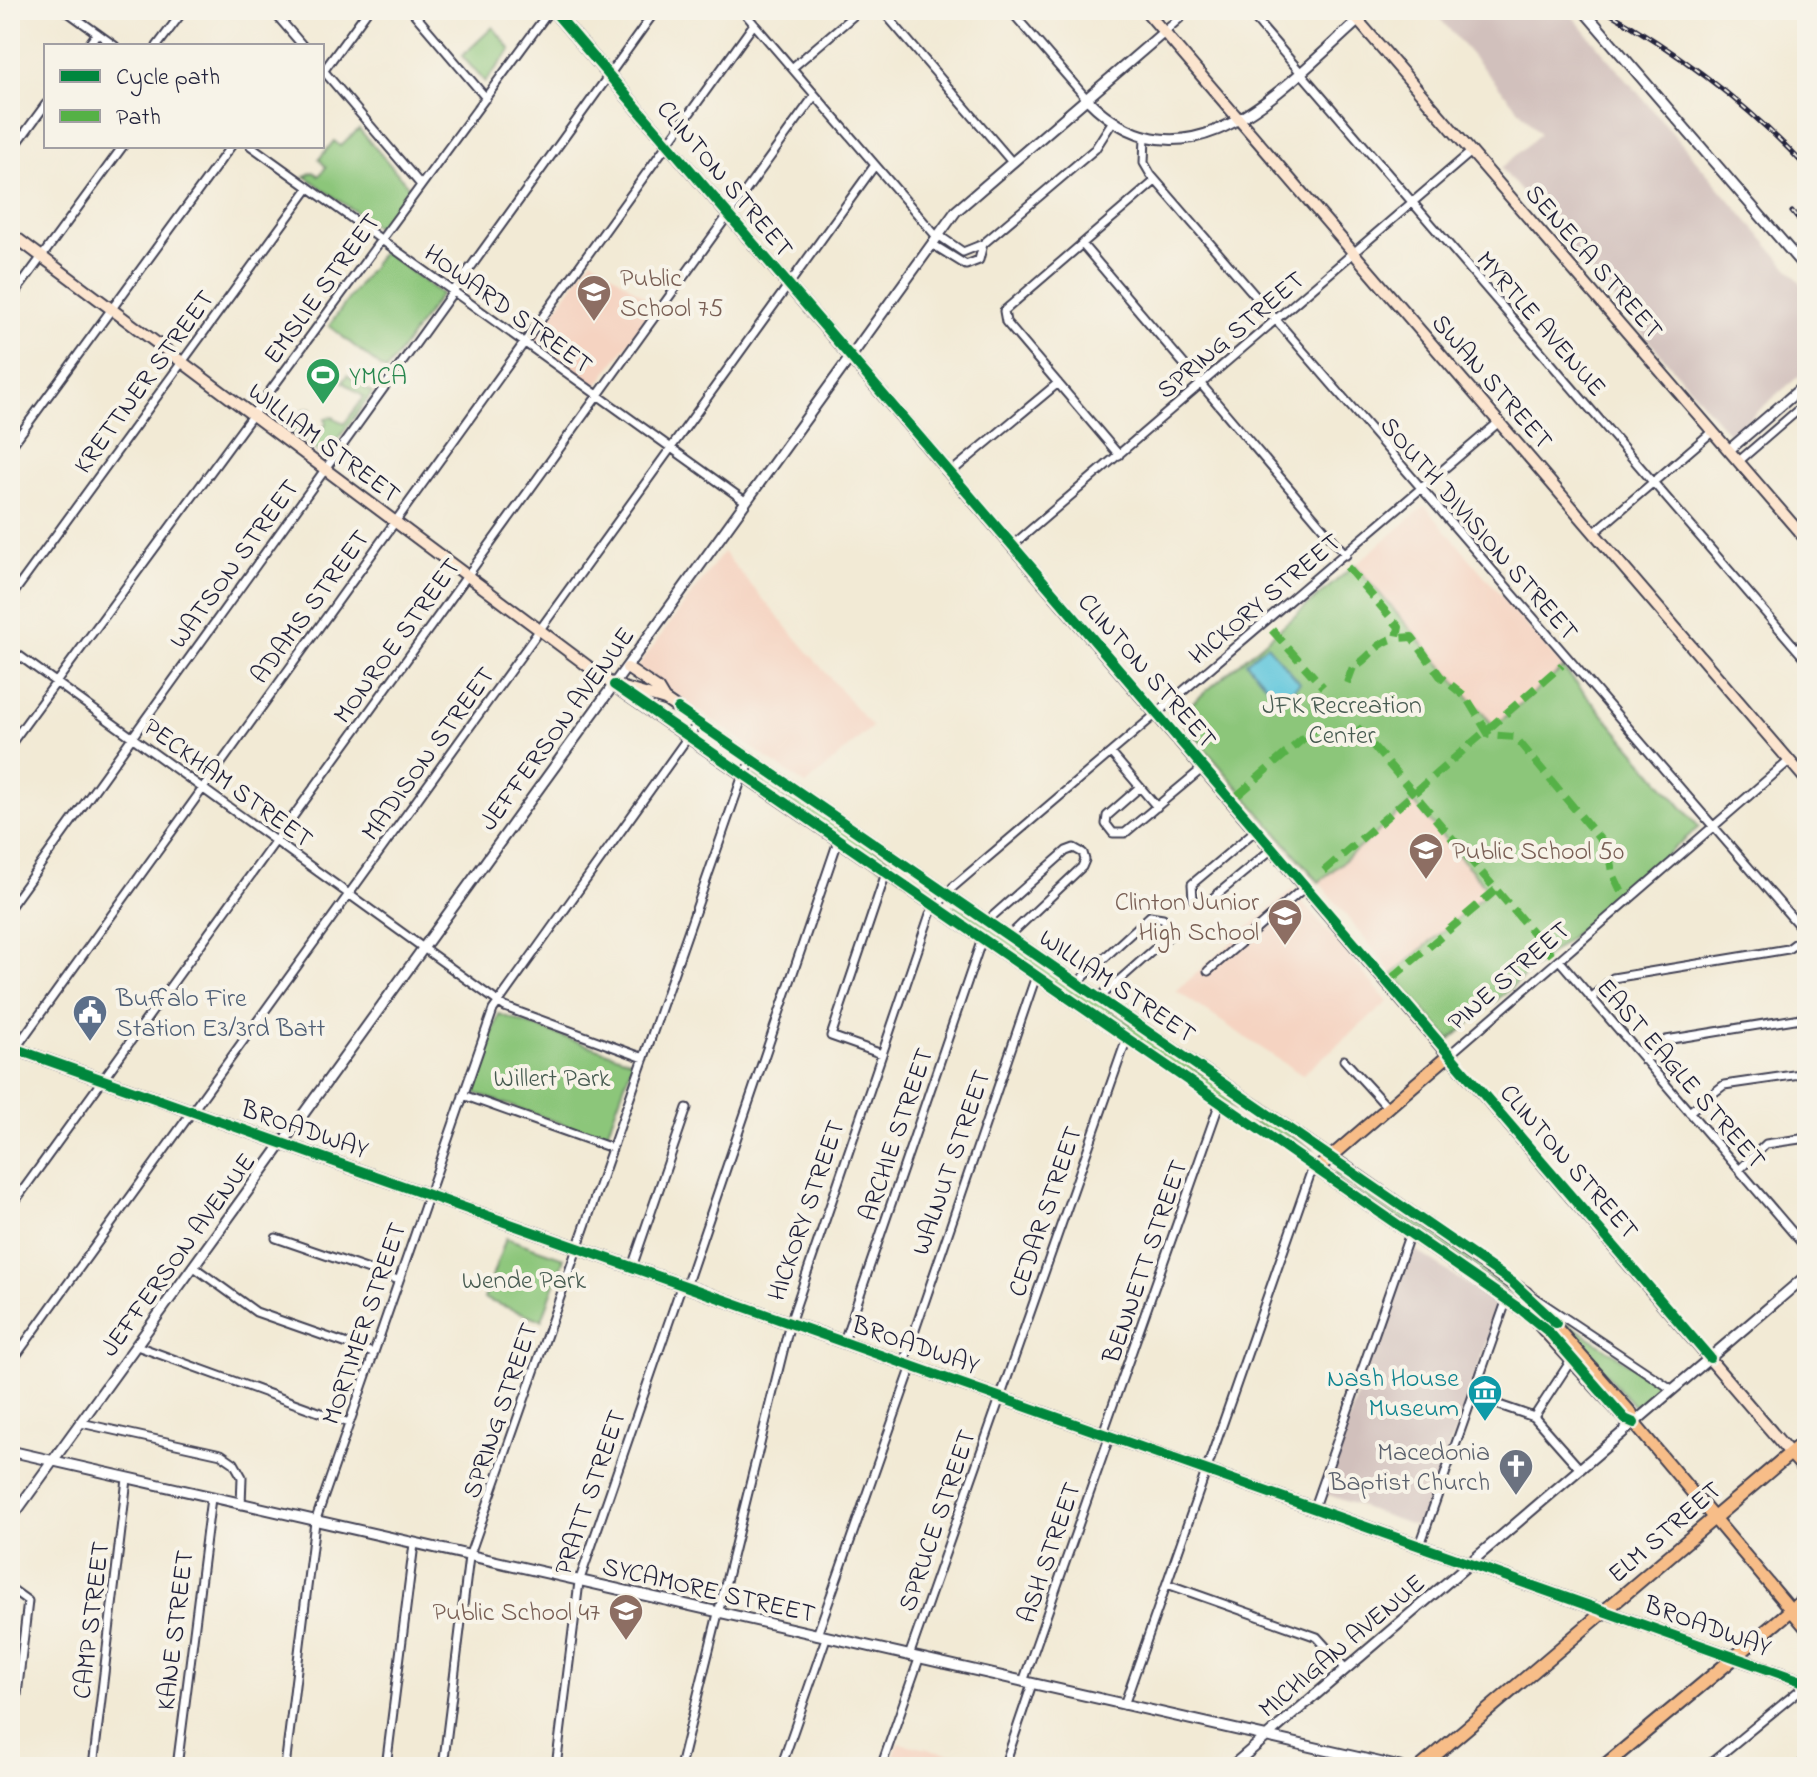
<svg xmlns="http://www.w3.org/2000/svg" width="1817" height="1777" viewBox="0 0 1817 1777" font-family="'Indie Flower',sans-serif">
<rect width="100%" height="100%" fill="#f7f3e8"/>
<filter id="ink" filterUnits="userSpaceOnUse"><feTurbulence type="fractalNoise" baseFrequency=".0125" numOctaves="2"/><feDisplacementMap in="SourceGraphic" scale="16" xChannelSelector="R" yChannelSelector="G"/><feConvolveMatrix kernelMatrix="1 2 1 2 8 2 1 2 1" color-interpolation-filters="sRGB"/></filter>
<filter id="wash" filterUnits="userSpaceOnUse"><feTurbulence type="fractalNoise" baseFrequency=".006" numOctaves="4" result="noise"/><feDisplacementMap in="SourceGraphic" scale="32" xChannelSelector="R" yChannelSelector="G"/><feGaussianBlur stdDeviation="1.8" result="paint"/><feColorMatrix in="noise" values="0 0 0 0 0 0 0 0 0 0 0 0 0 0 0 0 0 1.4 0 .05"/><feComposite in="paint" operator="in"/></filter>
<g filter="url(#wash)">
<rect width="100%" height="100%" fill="#f2ead5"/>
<path fill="#f5d3c1" d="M592 259 656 305 596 387 533 341Z
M1425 506 1563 668 1494 727 1355 565Z
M723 552 872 727 806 785 637 668Z
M1413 802 1490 892 1393 974 1319 882Z
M1292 890 1388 1002 1302 1075 1176 991Z
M898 1743 993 1762 991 1767H890Z"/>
<path fill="#d1c0bc" d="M1438 10H1567L1807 290V369L1730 435 1501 168 1540 134 1435 13Z
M1410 1246 1500 1307 1420 1528 1323 1493Z"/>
<path fill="#8cc67a" stroke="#57745a" stroke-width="2" d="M493 27 511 50 485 82 462 56Z
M359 129 410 188 379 229 305 176 313 172 319 176 326 167 319 159 334 141 340 146Z
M383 251 441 294 386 371 329 326Z
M347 375 372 393 325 457 292 432 304 409H312L301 415 304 433 321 431 326 424 325 418 333 417 344 424 364 397 343 382Z
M1355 565 1494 726 1563 668 1699 827 1450 1040 1393 974 1489 891 1413 802 1319 882 1177 716Z
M755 773 802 798 934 890 933 893 928 895 892 870 883 868 754 778Z
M959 905 1313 1150 1312 1153 1307 1154 1280 1135 1270 1134 951 911 953 906Z
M499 1014 633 1061 605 1139 472 1092Z
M1336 1171 1382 1195 1517 1292 1514 1295 1436 1247 1334 1175Z
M506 1238 564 1258 542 1320 484 1299Z
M1557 1316 1658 1383 1659 1391 1642 1405H1633Z"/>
<path fill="#5fc6dc" stroke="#40748c" stroke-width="2" d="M1267 645 1300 683 1280 701 1246 662Z"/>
</g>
<g filter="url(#ink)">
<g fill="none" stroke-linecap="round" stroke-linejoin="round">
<g stroke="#414052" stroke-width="11">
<path id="minor" d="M65 10 115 46
M272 10 303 46
M411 10 486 98
M742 10 937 237
M882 10 1011 161
M1010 10 1086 98
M1247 10 1807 661
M1164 32 1189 10
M88 46 97 33
M157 46 184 10
M792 68 860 10
M322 69 421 185
M322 73 368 10
M1145 136 1144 163 1151 175 1807 935
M251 146 745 501
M10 153 46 104
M938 235 963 252 983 244 1095 149 1113 121
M932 244 966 265 979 260 983 244
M1082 244 1346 555
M10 300 123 146
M10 448 231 146
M1119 455 1006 322 1004 311 1155 181
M1739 461 1798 410 1807 409
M950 473 1058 383
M1594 533 1713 431
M1013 545 1471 152
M10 598 309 188
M10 649 505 1007 644 1058
M10 745 550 10
M1111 753 1157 807
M1140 787 1107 816 1106 824 1113 833H1125L1203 768
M1256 830 1192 884 1193 899 1208 902 1272 849
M10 907 656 10
M987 921 1066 851 1074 848 1083 853 1085 860 1082 867 1009 936
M1559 960 1807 1249
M1208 971 1306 886
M1077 983 1150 916 1163 918 1169 927 1168 937 1099 998
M1591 998 1613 978 1788 949 1807 935
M882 1054 831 1036 886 873
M1449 1055 1789 761
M10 1056 754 24
M1344 1060 1388 1108
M1644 1060 1666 1040 1807 1017
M463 1095 612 1148
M1689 1112 1724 1085 1807 1073
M1739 1170 1766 1144 1807 1138
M10 1208 815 95
M276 1238 398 1280
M194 1267 256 1312 373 1353
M632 1267 687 1108
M686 1286 838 841
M1532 1296 1673 1390
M844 1341 982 939
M137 1346 349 1423
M904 1362 1036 976
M10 1364 875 165
M1473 1396 1534 1417 1580 1469
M1534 1417 1572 1359
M81 1423 221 1454 234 1463 242 1477 241 1505
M1103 1433 1220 1102
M1314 1507 1410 1233
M1420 1545 1507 1299
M1167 1584 1317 1637 1346 1669
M10 1588 28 1601 10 1754
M817 1635 912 1366
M909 1656 1127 1038
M1023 1682 1110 1435
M1124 1705 1310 1175 1317 1169
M93 1767 127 1479
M177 1767 211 1498
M285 1767 315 1522 493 1010 698 723
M386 1767 414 1544
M443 1767 469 1557 743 775 753 761
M556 1767 579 1582 682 1284
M680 1767 790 1323 930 914 953 887 1499 422
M781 1767 826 1638
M881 1767 919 1659
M1004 1767 1032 1684
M1706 1767 1807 1684"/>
</g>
<g stroke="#414052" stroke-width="13">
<path id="tertiary" d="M1583 10 1807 270
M1086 98C1190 206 1291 78 1370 10
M1729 450 1807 383
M10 1451 1400 1767
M10 1520 956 211 1164 32
M1231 1767 1807 1275"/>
</g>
<g stroke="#414052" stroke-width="14">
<path id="secondary" d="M1145 10 1807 781
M1349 10 1807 541
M10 233 621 691 1317 1169
M627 668 658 689 664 699
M614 685 665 700 1331 1157
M1449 1055 1790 1453"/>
</g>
<g stroke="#414052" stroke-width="15">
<path id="primary" d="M553 10 1449 1055 1317 1169 1532 1317 1625 1419 1634 1423 1807 1629
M10 1047 1807 1683
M1331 1157 1526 1293 1631 1413 1634 1423
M1790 1453 1807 1472
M1801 1767 1807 1762"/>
</g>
<g stroke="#414052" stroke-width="16">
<path id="trunk" d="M1421 1767 1807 1439
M1603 1767 1807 1597"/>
</g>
<use href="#minor" stroke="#fff" stroke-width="7"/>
<use href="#tertiary" stroke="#fff" stroke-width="9"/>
<use href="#secondary" stroke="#fce5cf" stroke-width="10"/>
<use href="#primary" stroke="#f7bd88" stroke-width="11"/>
<use href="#trunk" stroke="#f7bd88" stroke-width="12"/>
<g stroke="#22223b" stroke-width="5">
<path id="rail" d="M1604 10C1680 53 1748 104 1807 168
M1792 212 1807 230"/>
</g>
<use href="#rail" stroke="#f7f3e8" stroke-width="2" stroke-dasharray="6" stroke-linecap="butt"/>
<path stroke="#55b146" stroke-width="8" stroke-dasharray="16 8" stroke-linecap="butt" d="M1347 567 1399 627 1397 638 1412 637 1440 676 1466 697 1489 735 1515 737 1608 849 1612 872 1623 895
M1272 630 1323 687
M1347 683 1353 667C1370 659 1376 641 1397 638
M1357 727 1552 955
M1238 795 1320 724
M1324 871 1562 665
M1392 978 1497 889"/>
<g stroke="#f7f3e8" stroke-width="15">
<path id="cycleway" d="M553 10 1710 1358
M614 685 1523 1311 1548 1331 1625 1419 1634 1423
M678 709 1512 1282 1556 1323
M10 1047 1807 1683"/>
</g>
<use href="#cycleway" stroke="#00873e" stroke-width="10"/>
</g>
</g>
<defs>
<g id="school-pin" transform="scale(1.8)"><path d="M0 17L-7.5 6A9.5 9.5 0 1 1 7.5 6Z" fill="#8d6e63" stroke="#f7f3e8"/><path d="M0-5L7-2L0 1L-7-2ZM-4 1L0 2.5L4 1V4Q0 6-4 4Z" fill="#fff"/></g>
<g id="stadium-pin" transform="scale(1.8)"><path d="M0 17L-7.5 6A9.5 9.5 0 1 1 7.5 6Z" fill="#2e9e5b" stroke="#f7f3e8"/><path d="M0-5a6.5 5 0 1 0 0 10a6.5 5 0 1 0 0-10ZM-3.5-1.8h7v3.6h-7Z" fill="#fff"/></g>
<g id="civic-pin" transform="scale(1.8)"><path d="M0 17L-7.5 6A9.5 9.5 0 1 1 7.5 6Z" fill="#5c6f8a" stroke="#f7f3e8"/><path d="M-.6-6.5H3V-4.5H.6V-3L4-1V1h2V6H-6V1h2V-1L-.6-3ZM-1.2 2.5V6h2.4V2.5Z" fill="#fff"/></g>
<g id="museum-pin" transform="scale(1.8)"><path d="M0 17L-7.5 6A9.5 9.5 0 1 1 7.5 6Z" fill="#0f9aa8" stroke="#f7f3e8"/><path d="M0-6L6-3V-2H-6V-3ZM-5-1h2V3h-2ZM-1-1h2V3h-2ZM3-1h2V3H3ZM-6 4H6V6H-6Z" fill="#fff"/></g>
<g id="church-pin" transform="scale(1.8)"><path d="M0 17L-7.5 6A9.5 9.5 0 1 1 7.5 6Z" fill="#6b7280" stroke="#f7f3e8"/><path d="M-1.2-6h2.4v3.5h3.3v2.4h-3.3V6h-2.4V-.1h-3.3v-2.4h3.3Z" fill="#fff"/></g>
</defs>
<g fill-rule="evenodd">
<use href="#school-pin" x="594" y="292"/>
<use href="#stadium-pin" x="323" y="375"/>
<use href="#school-pin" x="1426" y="850"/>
<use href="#school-pin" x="1285" y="916"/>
<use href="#civic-pin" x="90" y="1012"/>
<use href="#museum-pin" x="1485" y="1392"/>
<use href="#church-pin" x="1516" y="1466"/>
<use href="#school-pin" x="626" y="1611"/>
</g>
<g text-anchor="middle" stroke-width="8" stroke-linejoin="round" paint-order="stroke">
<g font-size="26" fill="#22223b" stroke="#f7f3e8">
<text transform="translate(726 178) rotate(50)" y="9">CLINTON STREET</text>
<text transform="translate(1595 261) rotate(49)" y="9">SENECA STREET</text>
<text transform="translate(321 288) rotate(-54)" y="9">EMSLIE STREET</text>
<text transform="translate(509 308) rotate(36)" y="9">HOWARD STREET</text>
<text transform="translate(1542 323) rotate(49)" y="9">MYRTLE AVENUE</text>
<text transform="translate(1230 334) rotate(-40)" y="9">SPRING STREET</text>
<text transform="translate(143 381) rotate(-54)" y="9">KRETTNER STREET</text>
<text transform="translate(1493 381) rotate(49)" y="9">SWAN STREET</text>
<text transform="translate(325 442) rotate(37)" y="9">WILLIAM STREET</text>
<text transform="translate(1480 528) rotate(49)" y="9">SOUTH DIVISION STREET</text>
<text transform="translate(233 563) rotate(-54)" y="9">WATSON STREET</text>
<text transform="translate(1264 598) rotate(-40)" y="9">HICKORY STREET</text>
<text transform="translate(309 606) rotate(-54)" y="9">ADAMS STREET</text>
<text transform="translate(396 640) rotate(-54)" y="9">MONROE STREET</text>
<text transform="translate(1148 670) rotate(49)" y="9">CLINTON STREET</text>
<text transform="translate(556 728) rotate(-54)" y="9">JEFFERSON AVENUE</text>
<text transform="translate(427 753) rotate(-54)" y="9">MADISON STREET</text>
<text transform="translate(229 782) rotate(36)" y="9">PECKHAM STREET</text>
<text transform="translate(1508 975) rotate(-41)" y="9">PINE STREET</text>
<text transform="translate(1118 985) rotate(34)" y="9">WILLIAM STREET</text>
<text transform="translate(1682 1073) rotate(49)" y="9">EAST EAGLE STREET</text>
<text transform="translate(305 1128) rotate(19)" y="9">BROADWAY</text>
<text transform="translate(895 1134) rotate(-71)" y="9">ARCHIE STREET</text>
<text transform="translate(1570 1161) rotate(49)" y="9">CLINTON STREET</text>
<text transform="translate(950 1162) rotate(-71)" y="9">WALNUT STREET</text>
<text transform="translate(805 1210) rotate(-71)" y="9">HICKORY STREET</text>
<text transform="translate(1044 1211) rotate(-71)" y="9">CEDAR STREET</text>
<text transform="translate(177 1254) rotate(-54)" y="9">JEFFERSON AVENUE</text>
<text transform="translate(1144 1261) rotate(-71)" y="9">BENNETT STREET</text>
<text transform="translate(363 1323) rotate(-71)" y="9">MORTIMER STREET</text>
<text transform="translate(916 1344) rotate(19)" y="9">BROADWAY</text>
<text transform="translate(499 1410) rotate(-71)" y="9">SPRING STREET</text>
<text transform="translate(589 1492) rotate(-71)" y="9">PRATT STREET</text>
<text transform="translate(936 1520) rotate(-71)" y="9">SPRUCE STREET</text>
<text transform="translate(1664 1531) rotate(-41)" y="9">ELM STREET</text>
<text transform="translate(1048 1552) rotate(-71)" y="9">ASH STREET</text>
<text transform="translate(709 1589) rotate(13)" y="9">SYCAMORE STREET</text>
<text transform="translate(90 1620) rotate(-83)" y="9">CAMP STREET</text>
<text transform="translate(1708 1625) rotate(20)" y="9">BROADWAY</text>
<text transform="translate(174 1630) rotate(-83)" y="9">KANE STREET</text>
<text transform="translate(1341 1645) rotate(-40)" y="9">MICHIGAN AVENUE</text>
</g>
<g font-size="26" fill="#785e54" stroke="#f7f3e8" text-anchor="start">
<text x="620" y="286">Public<tspan x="620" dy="30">School 75</tspan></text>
<text x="1452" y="859">Public School 50</text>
<text x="1259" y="910" text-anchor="end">Clinton Junior<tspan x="1259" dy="30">High School</tspan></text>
<text x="600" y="1620" text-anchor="end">Public School 47</text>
</g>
<g font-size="26" fill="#27864d" stroke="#f7f3e8" text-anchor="start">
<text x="349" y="384">YMCA</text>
</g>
<g font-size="26" fill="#475b51" stroke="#f7f3e8">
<text x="1342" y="713">JFK Recreation<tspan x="1342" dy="30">Center</tspan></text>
<text x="552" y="1086">Willert Park</text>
<text x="524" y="1288">Wende Park</text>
</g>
<g font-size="26" fill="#4e5e75" stroke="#f7f3e8" text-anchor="start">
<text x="116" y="1006">Buffalo Fire<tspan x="116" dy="30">Station E3/3rd Batt</tspan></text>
</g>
<g font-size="26" fill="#0d838f" stroke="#f7f3e8" text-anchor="end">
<text x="1459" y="1386">Nash House<tspan x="1459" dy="30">Museum</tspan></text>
</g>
<g font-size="26" fill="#5b616d" stroke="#f7f3e8" text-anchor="end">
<text x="1490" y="1460">Macedonia<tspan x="1490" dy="30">Baptist Church</tspan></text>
</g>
</g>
<rect width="1817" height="1777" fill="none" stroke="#f7f3e8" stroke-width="40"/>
<rect x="44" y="44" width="280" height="104" fill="#f7f3e8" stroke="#a29fa3" stroke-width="2"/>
<rect x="60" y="70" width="40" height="12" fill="#00873e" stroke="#a29fa3" stroke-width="2"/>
<text x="116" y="84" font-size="24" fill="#22223b">Cycle path</text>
<rect x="60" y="110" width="40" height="12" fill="#55b146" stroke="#a29fa3" stroke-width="2"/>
<text x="116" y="124" font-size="24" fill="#22223b">Path</text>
</svg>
